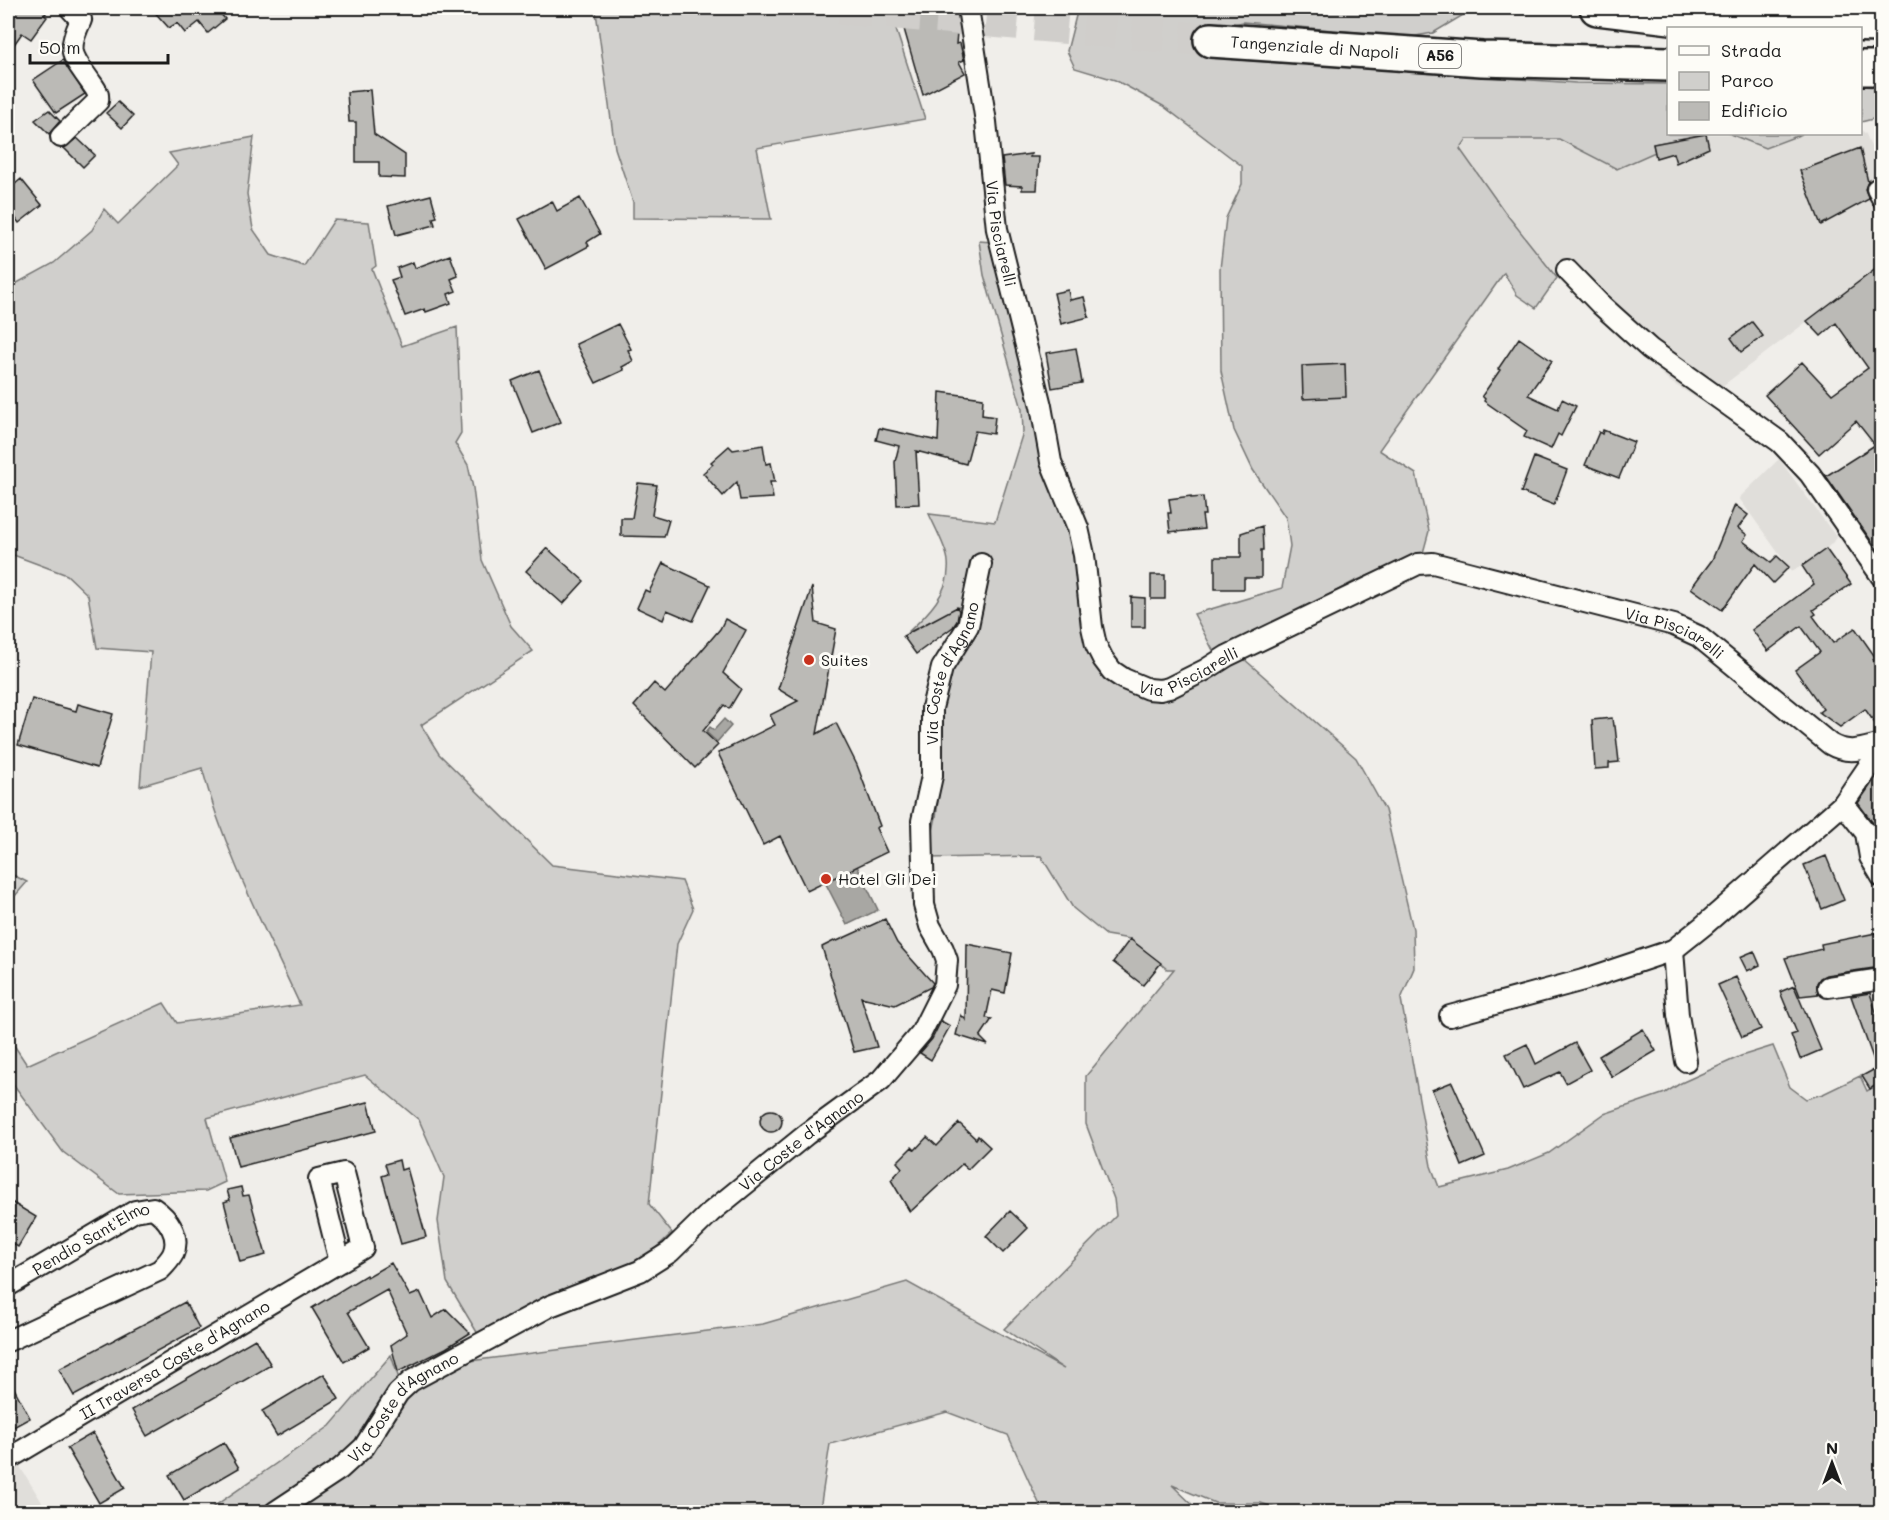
<svg xmlns="http://www.w3.org/2000/svg" width="1889" height="1520" viewBox="0 0 1889 1520" font-family="Mali,sans-serif">
<rect width="100%" height="100%" fill="#f0eeea"/>
<filter id="ink" filterUnits="userSpaceOnUse"><feTurbulence type="fractalNoise" baseFrequency=".0167" numOctaves="2"/><feDisplacementMap in="SourceGraphic" scale="12" xChannelSelector="R" yChannelSelector="G"/><feConvolveMatrix kernelMatrix="1 2 1 2 8 2 1 2 1" color-interpolation-filters="sRGB"/></filter>
<g filter="url(#ink)">
<path fill="#e0deda" d="M1861 130 1866 134 1881 172V265L1721 387 1705 403 1672 383 1595 315 1557 278 1504 211 1459 149 1467 139H1559L1617 169 1653 144 1704 134H1730L1765 148 1802 134H1860Z
M1779 459 1837 538 1826 549 1792 572 1739 498Z
M19 1465 48 1512H8V1472Z"/>
<path fill="#d0cfcc" stroke="#767674" stroke-width="1.5" d="M611 8H889L925 119 757 148 771 219 633 218V202L615 148 596 12Z
M1078 8H1475L1433 33 1410 37 1243 22 1230 25 1216 35 1219 54 1241 60 1576 83 1668 84V134H1704L1653 144 1655 152 1617 169 1559 139H1467L1460 149 1504 211 1557 278 1536 308 1517 295 1504 273 1379 450 1416 474 1429 531 1423 553 1353 582 1216 656 1194 614 1282 588 1290 546 1286 518 1253 470 1234 430 1221 371 1220 269 1226 218 1242 184V166L1163 106 1115 80 1075 68 1067 51Z
M1861 86 1881 87V117L1861 122Z
M1730 134H1802L1765 148Z
M254 137 247 194 253 229 271 255 304 266 334 220 369 222 376 266 372 269 402 346 457 327 461 433 455 443 468 465 473 488 482 560 511 626 533 651 421 725 439 754 552 865 682 881 693 909 677 944 649 1204 672 1233 644 1259 601 1275 478 1334 447 1282 438 1221 444 1177 419 1120 365 1075 207 1118 225 1182 206 1191 119 1194 63 1152 8 1077V1036L27 1065 164 1003 177 1023 300 1005C264 927 224 851 202 768L140 786 151 652 97 648 88 595 67 575 8 553V288L54 263 92 230 104 209 118 224 178 165 169 153Z
M979 241 992 242 1074 535 1098 664 1112 684 1142 696 1243 658 1356 758 1385 810 1413 929 1414 968 1401 999 1431 1166 1439 1187 1508 1170 1549 1153 1604 1114 1665 1093 1681 1083 1741 1056 1773 1046 1790 1087 1806 1099 1823 1094 1860 1076 1867 1091 1881 1083V1512H1287L1261 1503H1215L1172 1485 1200 1512H1043L1008 1435 947 1412 830 1444 820 1509 816 1512H295L369 1453 402 1397 470 1361 763 1324 907 1282 1064 1369 1004 1329 1116 1216 1114 1199 1086 1124V1076L1174 969H1167L1130 939 1106 935 1073 908 1041 856 927 858 936 817 941 777 937 715 944 674 975 599 907 633C927 615 951 592 948 562 948 551 934 525 929 514L995 522 1023 432 1022 409 984 275Z
M9 873 27 882 8 904V874Z
M391 1355 399 1379 355 1444 261 1512H206L330 1426Z"/>
<path fill="#a8a7a3" stroke="#706f6d" stroke-width="1.5" d="M724 719 731 726 717 742 706 732 710 727 714 730Z
M857 866 878 910 847 925 825 882Z"/>
<path fill="#bbbab6" stroke="#1c1c1c" stroke-width="1.5" d="M8 8H39L46 13 44 15 47 17 31 39 22 33 8 53Z
M151 8H216L225 19 208 33 199 22 185 33 177 23 169 28Z
M902 8H956L958 21 956 44 960 43 964 60 959 62 965 73 923 95 902 22Z
M63 60 85 94 56 113 33 80Z
M370 90 374 134 405 155V178L379 177V162H356V122H349L347 92Z
M118 102 133 116 122 128 106 113Z
M49 110 60 121 49 134 35 120Z
M1706 134 1709 148 1676 163 1673 153 1656 158 1653 144Z
M77 138 95 155 83 167 64 148Z
M1860 148 1868 182 1865 189 1869 199 1821 225 1800 171Z
M1031 154 1030 157H1039L1037 190H1022V186L1005 185 1002 158Z
M21 179 42 205 19 223 8 208V190Z
M431 195 437 217 433 218 435 225 396 235 388 206Z
M580 198 600 234 587 242 589 246 546 269 519 219 552 201 557 211Z
M450 255 458 276 451 279 456 291 448 294 451 303 426 312 425 309 405 316 391 280 400 277 397 268 413 262 415 268Z
M1881 265V555L1826 476 1875 445 1856 421 1819 454 1765 395 1802 362 1832 394 1868 368 1836 323 1821 336 1807 321Z
M1068 290 1070 300 1084 297 1089 317 1061 324 1054 293Z
M1752 322 1763 336 1741 352 1731 338Z
M618 324 631 349 628 350 633 361 622 367 624 370 596 383 576 344Z
M1519 338 1552 361 1528 395 1558 409 1562 399 1576 406 1561 436 1558 434 1551 449 1524 437 1527 431 1484 401 1485 399 1482 396 1500 370 1498 369Z
M1076 348 1082 383 1052 388 1046 353Z
M1345 364 1346 397 1303 399 1302 366Z
M539 370 561 422 533 433 512 381Z
M940 392 983 398 982 415 995 417 993 434 975 431 966 464 916 451 919 504 897 505 895 462 899 446 876 440 879 428 938 441Z
M1603 430 1634 442 1619 478 1585 465 1599 432 1602 434Z
M763 445 766 464 771 463 775 482H770L773 498 740 500 737 482 723 496 703 473 713 464 711 462 729 446 733 450Z
M1534 457 1567 470 1554 505 1521 492Z
M638 483 657 485 652 515 669 520 664 537 621 536V518H632Z
M1191 496V498L1203 497 1205 515H1202L1204 529 1177 532V531L1170 532 1168 513H1171L1169 499Z
M1735 505 1748 515 1738 528 1747 535 1743 541 1771 562 1777 556 1789 567 1773 583 1755 564 1722 610 1691 588 1712 560Z
M1262 526 1263 550H1261V578H1244V589H1215V557H1241V533Z
M547 548 584 581 563 604 526 571Z
M1826 549 1851 584 1813 610 1816 614 1813 616 1833 643 1855 628 1876 658 1873 660 1881 672V732L1865 709 1840 727 1819 712 1823 709 1795 670 1820 652 1801 626 1768 651 1752 630 1814 584 1802 566Z
M663 563 710 585 693 621 667 610 663 620 637 608 645 590 649 592Z
M1151 575H1165V599H1151Z
M812 587 816 623 836 629 817 734 836 723 857 765 880 826 876 828 887 852 807 891 780 836 763 845 718 753 775 725 770 715 798 701 778 689Z
M1131 597 1145 598V627H1131Z
M957 607 959 611 957 621 953 627 916 654 903 636Z
M725 619 746 630 723 673 741 689 729 709 724 705 703 731 718 745 695 768 634 706 654 683 665 693 720 629Z
M32 699 76 711 78 704 113 714 97 768 18 745Z
M1612 718 1613 726H1615L1619 762 1609 763V768L1595 769 1592 720Z
M1881 770V834L1858 803Z
M1826 856 1844 900 1822 909 1804 865Z
M885 919 897 943 933 983 931 987 895 1005 861 997 877 1047 854 1052 822 947 836 940 837 941Z
M1881 932V967L1826 975 1820 978 1817 983 1818 994 1800 996 1785 958 1822 949 1821 944Z
M1130 939 1161 963 1143 985 1113 962Z
M967 944 1012 953 1005 993 992 990 986 1018 992 1019 980 1037 988 1045 956 1035 961 1015 966 1020Z
M1754 951 1760 965 1747 971 1740 957Z
M1736 977 1761 1029 1742 1037 1718 985Z
M1794 986 1821 1050 1800 1059 1791 1035 1797 1033 1780 992Z
M1870 993 1881 1028V1076H1879L1881 1082 1870 1089 1862 1076 1875 1069 1879 1075 1851 996Z
M941 1021 950 1026 931 1060 920 1053 932 1039Z
M1643 1029 1656 1051 1612 1077 1599 1056Z
M1575 1043 1590 1070 1566 1083 1560 1072 1523 1089 1506 1054 1527 1044 1536 1064Z
M1452 1082 1485 1156 1462 1166 1432 1090Z
M368 1102 376 1131 238 1167 230 1138Z
M760 1121a11 11 0 1 1 22 0a11 11 0 1 1-22 0Z
M959 1123 976 1139 978 1136 990 1147 968 1169 962 1164 910 1212 891 1180 902 1168 897 1162 912 1147 915 1150 927 1137 937 1146Z
M399 1160 401 1170 407 1168 426 1237 401 1244 382 1176 388 1174 385 1164Z
M241 1187 243 1196 249 1195 266 1255 240 1262 224 1202 230 1200 227 1190Z
M8 1200 36 1217 18 1247 8 1241Z
M1010 1211 1028 1228 1003 1253 986 1236Z
M391 1263 410 1296 420 1292 432 1318 446 1309 470 1333 446 1348 398 1372 391 1345 407 1334 387 1290 348 1312 369 1347 344 1362 312 1308 366 1275 367 1277Z
M185 1302 199 1328 74 1396 59 1369Z
M255 1339 271 1365 147 1436 132 1410Z
M324 1374 339 1399 277 1436 262 1411Z
M8 1377 30 1418 8 1430Z
M93 1433 125 1488 99 1503 67 1448Z
M224 1443 239 1468 184 1500 169 1475Z"/>
<g fill="none" stroke-linecap="round" stroke-linejoin="round">
<path stroke="#d0cecb" stroke-width="33" stroke-dasharray="33 16" stroke-linecap="butt" d="M839 8 1211 40"/>
<g stroke="#1c1c1c" stroke-width="24">
<g id="minor">
<path id="s1" d="M968 8 986 122 997 229 1041 406 1051 462 1078 528 1084 555 1092 627 1096 645 1103 659 1112 671 1124 679 1148 689 1160 690 1169 688 1205 670 1227 656 1418 564 1433 563 1674 625 1698 636 1830 744C1849 755 1861 749 1882 744"/>
<path d="M61 137 98 101C99 94 97 91 92 84 73 56 65 54 81 20L70 8"/>
<path d="M1877 189 1882 198"/>
<path d="M1567 270 1600 304 1650 349 1780 442 1810 474 1882 577"/>
<path d="M1843 804 1866 833 1870 857 1882 877"/>
<path d="M1673 950 1678 1015 1686 1061"/>
<path d="M1828 987 1882 979"/>
<path d="M1450 1016 1583 980 1673 950 1703 926 1843 804 1869 766 1882 753"/>
<path id="s2" d="M8 1286 135 1211 153 1208C168 1218 181 1236 173 1254 170 1260 164 1266 160 1270L8 1341"/>
<path id="s3" d="M8 1459 363 1248 344 1173 319 1179 340 1262"/>
<path id="s4" d="M275 1512 340 1469 364 1447 398 1393 411 1381 550 1306 640 1271 670 1252 711 1212 807 1134 881 1080 921 1033 945 985 947 960 943 949 930 926 924 905 922 821 932 776V708L942 668 968 626 981 564"/>
</g>
</g>
<g stroke="#1c1c1c" stroke-width="38">
<g id="motorway">
<path d="M1597 8 1703 21 1882 25"/>
<path id="s5" d="M1211 40 1482 59 1668 64"/>
<path d="M1860 68H1882"/>
</g>
</g>
<use href="#minor" stroke="#fdfcf7" stroke-width="20"/>
<use href="#motorway" stroke="#fdfcf7" stroke-width="33"/>
</g>
</g>
<g fill="#c8321e" stroke="#fdfcf7" stroke-width="2">
<circle cx="809" cy="660" r="6"/>
<circle cx="826" cy="879" r="6"/>
</g>
<g text-anchor="middle" stroke-width="6" stroke-linejoin="round" paint-order="stroke">
<rect fill="#fdfcf7" stroke="#605f5e" stroke-width="1.5" x="1419" y="44" width="42" height="24" rx="4.5"/>
<g font-size="15" font-weight="bold" fill="#1c1c1c">
<text x="1440" y="61">A56</text>
</g>
<g font-size="16" fill="#1c1c1c" stroke="#fdfcf7">
<text dy="6" stroke="none"><textPath href="#s5" startOffset="104">Tangenziale di Napoli</textPath></text>
<text dy="6" stroke="none"><textPath href="#s1" startOffset="228">Via Pisciarelli</textPath></text>
<text dy="6" stroke="none"><textPath href="#s1" startOffset="1290">Via Pisciarelli</textPath></text>
<text dy="6" stroke="none"><textPath href="#s1" startOffset="768">Via Pisciarelli</textPath></text>
<text dy="6" stroke="none"><textPath href="#s4" startOffset="1192">Via Coste d'Agnano</textPath></text>
<text dy="6" stroke="none"><textPath href="#s4" startOffset="654">Via Coste d'Agnano</textPath></text>
<text dy="6" stroke="none"><textPath href="#s2" startOffset="96">Pendio Sant'Elmo</textPath></text>
<text dy="6" stroke="none"><textPath href="#s3" startOffset="194">II Traversa Coste d'Agnano</textPath></text>
<text dy="6" stroke="none"><textPath href="#s4" startOffset="168">Via Coste d'Agnano</textPath></text>
</g>
<g font-size="16" fill="#1c1c1c" stroke="#fdfcf7" text-anchor="start">
<text x="821" y="666">Suites</text>
<text x="838" y="885">Hotel Gli Dei</text>
</g>
</g>
<rect width="1889" height="1520" fill="none" stroke="#fdfcf7" stroke-width="30"/>
<rect x="15" y="15" width="1859" height="1490" fill="none" stroke="#1c1c1c" stroke-width="2" filter="url(#ink)"/>
<rect x="1667" y="27" width="195" height="108" fill="#fdfcf7" stroke="#a3a29f" stroke-width="1.5"/>
<rect x="1679" y="46" width="30" height="9" fill="#fdfcf7" stroke="#a3a29f" stroke-width="1.5"/>
<text x="1721" y="57" font-size="18" fill="#1c1c1c">Strada</text>
<rect x="1679" y="72" width="30" height="18" fill="#d0cfcc" stroke="#a3a29f" stroke-width="1.5"/>
<text x="1721" y="87" font-size="18" fill="#1c1c1c">Parco</text>
<rect x="1679" y="102" width="30" height="18" fill="#bbbab6" stroke="#a3a29f" stroke-width="1.5"/>
<text x="1721" y="117" font-size="18" fill="#1c1c1c">Edificio</text>
<g transform="translate(1832 1463)" stroke="#fdfcf7" stroke-width="4.5" paint-order="stroke">
<path d="M0-4.5L10 22L0 15L-10 22Z" fill="#1c1c1c"/>
<text y="-9" font-size="16" font-weight="bold" text-anchor="middle" fill="#1c1c1c">N</text>
</g>
<path d="M30 54v9h138v-9" fill="none" stroke="#1c1c1c" stroke-width="3"/>
<text x="39" y="54" font-size="18" fill="#1c1c1c" stroke="#fdfcf7" stroke-width="4.5" paint-order="stroke">50 m</text>
</svg>
